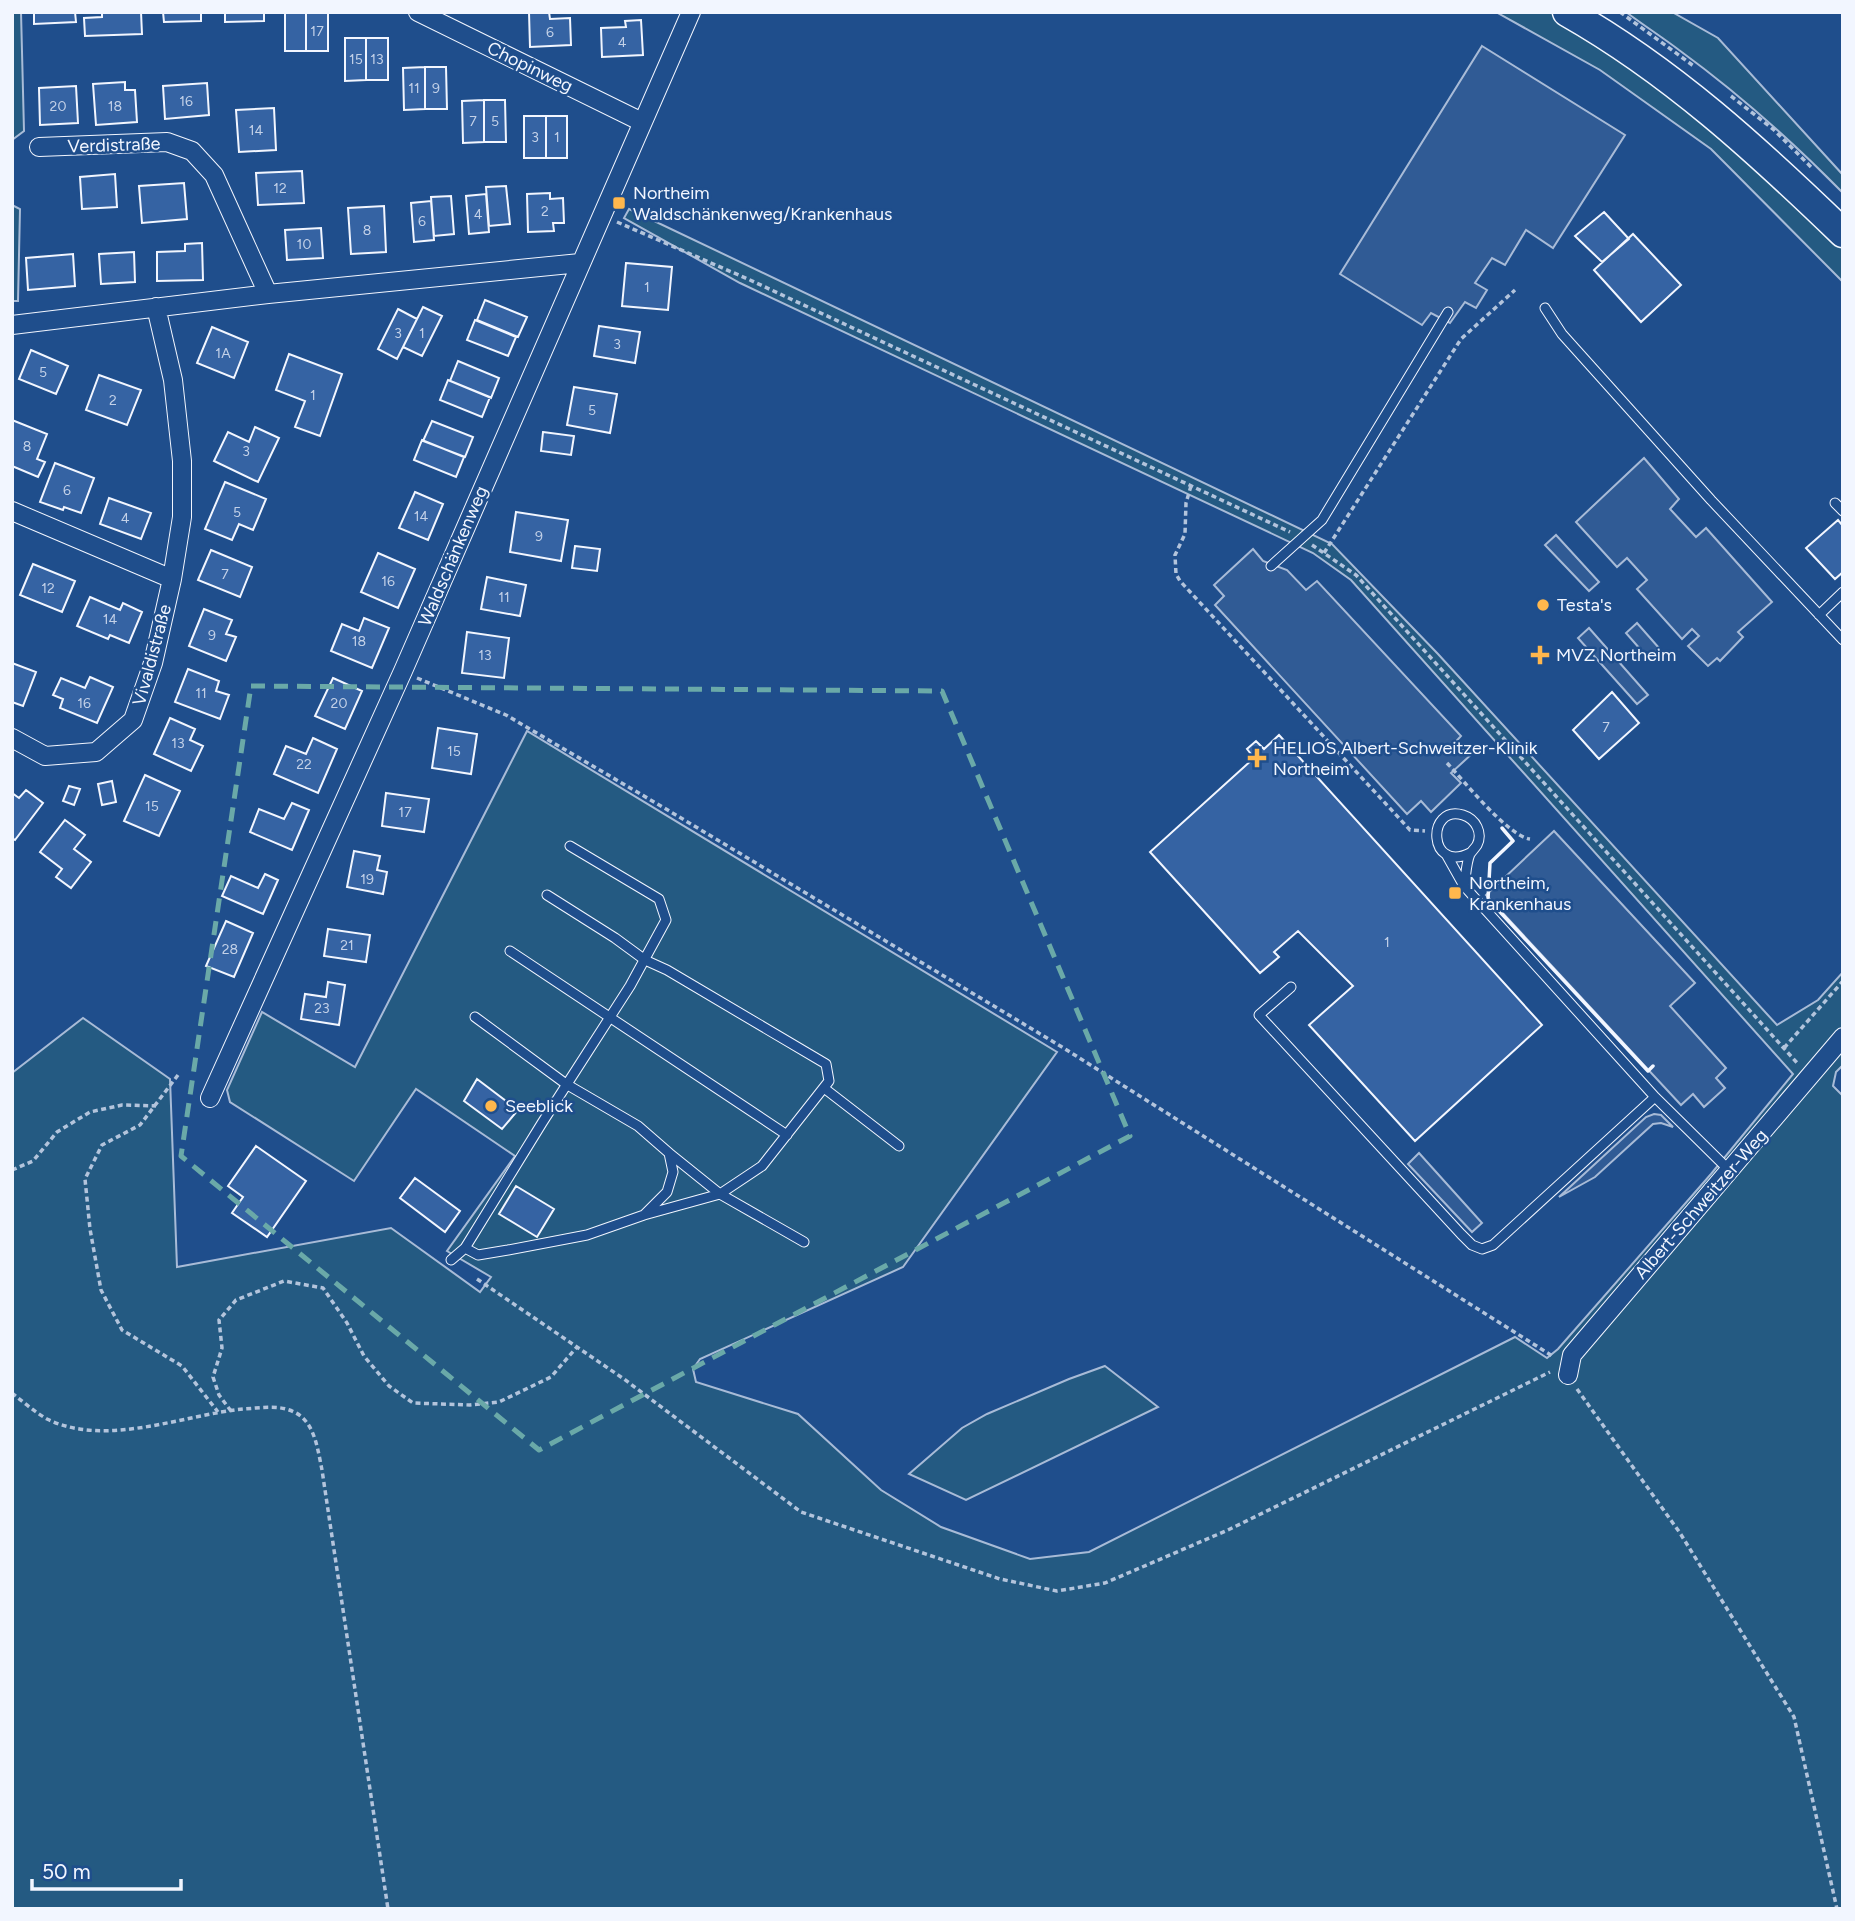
<svg xmlns="http://www.w3.org/2000/svg" width="1855" height="1921" viewBox="0 0 1855 1921" font-family="Figtree,sans-serif">
<rect width="100%" height="100%" fill="#1f4e8c"/>
<path fill="#245a82" stroke="#a8bbd7" stroke-width="2" d="M12 12H21L24 131 12 140Z
M1496 12H1552L1593 36 1670 91 1816 220 1843 248V282L1711 149 1600 70Z
M1626 12H1672L1718 38 1843 175V193C1792 141 1738 93 1679 50 1662 37 1643 25 1626 12Z
M12 205 20 209 18 301H12Z
M629 209 1332 544 1438 654 1777 1025 1818 1000 1843 972V1065L1836 1072 1833 1086 1843 1096V1909H12V1073L83 1018 170 1079 177 1267 391 1228 480 1292 491 1277 447 1251 515 1156 416 1089 354 1181 230 1102 227 1090 262 1012 355 1067 527 731 1057 1052 903 1267 700 1359 693 1369 696 1382 798 1414 881 1490 941 1527 1030 1559 1089 1552 1515 1337 1547 1358 1558 1349 1711 1174 1793 1074 1351 580 1313 553 740 283 624 218Z
M1105 1366 1158 1407 966 1500 909 1474 962 1428 987 1414 1069 1379Z"/>
<path fill="#305b95" stroke="#a8bbd7" stroke-width="2" d="M1482 46 1625 135 1553 248 1526 230 1505 265 1492 258 1475 283 1487 290 1476 308 1465 302 1450 323 1431 313 1422 325 1340 274Z
M1644 458 1679 499 1670 509 1696 537 1706 528 1772 602 1738 632 1743 637 1720 661 1717 658 1708 666 1688 646 1699 636 1692 629 1682 639 1637 589 1647 580 1627 558 1617 567 1576 522Z
M1556 535 1599 582 1589 591 1545 545Z
M1253 549 1263 561 1287 570 1306 590 1317 581 1461 736 1450 748 1474 752 1451 773 1461 783 1431 812 1421 801 1407 814 1215 605 1224 596 1214 585Z
M1637 623 1659 648 1648 658 1626 633Z
M1589 628 1648 695 1637 704 1578 638Z
M1554 831 1695 983 1670 1006 1726 1068 1716 1078 1725 1088 1704 1107 1693 1094 1681 1105 1486 895Z
M1654 1114 1661 1115 1673 1127 1661 1123 1653 1124 1595 1177 1559 1197 1646 1117Z
M1419 1153 1482 1223 1472 1232 1408 1164Z"/>
<path fill="#3563a3" stroke="#f2f6ff" stroke-width="2" d="M34 12H75L76 22 34 24Z
M102 12H141L142 34 85 36 84 18 102 17Z
M163 12H201V21L164 22Z
M225 12H264V21L225 22Z
M285 12H306V51H285Z
M306 12H328V51H306Z
M529 12H549L550 19 570 18 571 45 530 47Z
M641 20 643 55 602 57 601 28 626 27 625 21Z
M345 38H366V80L345 81Z
M366 38H388V80H366Z
M425 67V109L404 110 403 68Z
M425 67H446L447 109H425Z
M125 82V90H135L137 122 96 125 93 84Z
M207 83 209 115 165 119 163 86Z
M76 86 78 123 40 125 39 88Z
M484 100V142L463 143 462 101Z
M484 100H505L506 142H484Z
M274 108 276 150 239 152 236 110Z
M524 116H546V158H524Z
M546 116H567V158H546Z
M302 171 304 203 258 205 256 173Z
M115 174 117 207 82 209 80 177Z
M184 183 187 219 142 223 139 186Z
M506 186 510 224 489 226 486 187Z
M550 193V199L563 198 564 223H553L554 231 528 232 527 194Z
M486 194 489 232 469 234 466 196Z
M451 196 454 234 434 236 431 197Z
M431 201 434 240 414 242 411 203Z
M384 206 386 252 351 254 348 208Z
M1604 212 1629 239 1602 262 1575 236Z
M321 228 323 258 287 260 285 230Z
M1633 234 1681 285 1641 322 1594 270Z
M202 243 203 280 157 281V252L185 251V244Z
M134 252 135 282 101 284 99 254Z
M73 254 75 286 28 290 26 258Z
M626 263 672 267 668 310 622 306Z
M485 300 527 317 518 337 477 320Z
M423 307 442 316 422 356 403 347Z
M398 309 417 319 397 359 378 349Z
M475 320 516 337 508 356 467 340Z
M599 326 640 332 635 363 594 356Z
M212 327 248 342 234 378 197 363Z
M31 350 68 366 56 394 19 379Z
M289 354 342 374 320 436 295 427 305 401 276 390Z
M458 361 499 378 491 398 450 381Z
M99 375 141 390 127 425 86 410Z
M448 380 490 397 482 417 440 400Z
M574 387 617 394 610 433 567 425Z
M12 420 47 434 37 459 45 462 38 477 12 466Z
M432 421 473 437 465 457 423 441Z
M255 427 279 438 258 482 214 461 228 432 249 442Z
M543 432 574 436 571 455 541 451Z
M422 440 464 457 456 477 414 460Z
M55 463 94 478 81 513 64 507 63 510 40 502Z
M225 482 266 499 253 530 239 524 232 540 205 529Z
M415 492 443 504 428 540 399 528Z
M109 498 151 513 141 539 100 524Z
M516 512 568 520 561 561 510 552Z
M1838 520 1843 526V572L1835 579 1806 548Z
M575 546 600 549 597 571 572 568Z
M211 550 252 567 240 597 198 580Z
M378 553 415 569 398 608 361 592Z
M33 564 75 581 62 612 20 595Z
M487 577 526 585 520 616 481 609Z
M90 597 120 610 123 603 142 612 129 643 110 635 108 639 77 626Z
M204 609 232 620 226 634 236 637 226 661 189 646Z
M364 618 389 628 372 668 331 651 342 624 359 631Z
M467 632 509 638 504 678 462 673Z
M12 663 36 672 23 706 12 702Z
M188 669 219 681 216 691 229 695 220 719 175 702Z
M90 677 113 687 97 723 60 708 63 699 53 695 61 678 85 688Z
M333 678 362 691 345 729 315 716Z
M1612 692 1639 723 1599 759 1573 730Z
M170 718 195 729 190 740 203 746 191 771 154 754Z
M438 728 477 734 471 774 432 768Z
M1279 735 1542 1025 1415 1141 1309 1025 1353 986 1298 931 1274 952 1279 957 1260 973 1150 852 1254 758 1247 749 1256 741 1264 749Z
M313 738 337 749 318 793 274 774 286 746 306 754Z
M145 775 180 791 159 836 124 821Z
M112 781 116 802 102 805 98 784Z
M69 786 80 789 74 805 63 801Z
M26 790 43 803 15 840 12 838V793L19 798Z
M386 793 429 799 424 832 382 826Z
M292 803 309 810 292 850 250 832 259 809 284 819Z
M65 820 85 835 74 849 91 862 71 888 56 877 62 869 40 852Z
M354 851 380 856 377 870 387 872 383 894 347 887Z
M265 874 278 880 263 914 222 896 231 876 258 888Z
M226 921 253 933 234 977 206 966Z
M328 929 370 935 366 962 324 956Z
M328 982 345 985 339 1025 301 1019 305 994 326 997Z
M477 1079 518 1110 502 1129 464 1101Z
M256 1146 306 1181 267 1237 232 1213 243 1197 228 1186Z
M415 1178 460 1211 445 1232 400 1198Z
M516 1186 554 1209 537 1237 499 1214Z"/>
<g fill="none" stroke-linecap="round" stroke-linejoin="round">
<g stroke="#f2f6ff" stroke-width="11">
<path id="lane" d="M1545 308 1562 334 1711 500 1843 640
M1835 503 1843 511
M1271 566 1322 520 1448 312
M1819 615 1843 592
M1446 854 1464 886 1655 1097 1729 1170
M1464 886C1466 876 1466 863 1470 854 1472 851 1475 848 1477 845 1483 833 1476 819 1463 815 1426 804 1428 874 1470 853
M547 895 615 938 645 960 667 970 826 1064 829 1081 762 1166 720 1194 644 1215
M510 951 787 1135
M1291 987 1259 1015 1461 1234 1472 1245 1482 1249 1493 1245 1655 1097
M824 1088 899 1146
M669 1153 720 1194 804 1242
M465 1248 478 1255 508 1250 587 1235 644 1215 667 1192 673 1172 669 1153 638 1126 566 1084 475 1017
M451 1260 465 1248 542 1123 630 986 666 920 659 899 570 846"/>
</g>
<g stroke="#f2f6ff" stroke-width="20">
<path id="street" d="M418 12 642 122
M39 147 167 142 192 151 214 175 268 294
M12 325 268 294 580 263
M12 511 172 579
M12 738 45 756 96 752 133 720 153 663 172 579 182 517V461L173 380 156 307
M210 1098 403 671 691 12
M1568 1375 1572 1355 1843 1037"/>
</g>
<g stroke="#f2f6ff" stroke-width="31">
<path id="primary" d="M1567 12C1671 71 1757 150 1843 233"/>
</g>
<path stroke="#b3c4dc" stroke-width="3.5" stroke-dasharray="5 3.5" stroke-linecap="butt" d="M1620 12 1695 67
M1731 96 1773 129 1811 167
M617 222 750 280 1290 532
M1191 486 1186 503 1185 534 1175 555 1176 574 1180 581 1410 830 1425 831
M1312 545 1356 575 1799 1065
M1324 553 1461 339 1515 290
M417 678 506 715 666 809 1062 1047 1554 1357
M1447 763C1464 781 1508 836 1530 839
M1784 1048 1843 981
M178 1075 140 1125 102 1145 85 1179 90 1229 101 1290 122 1330 182 1366 218 1412
M12 1170 33 1161 57 1132 90 1112 122 1105 156 1106
M477 1279 624 1379 801 1512 1000 1579 1057 1591 1105 1583 1228 1530 1550 1372
M1577 1389 1680 1533 1794 1717 1837 1909
M12 1393C23 1402 35 1412 47 1419 106 1448 182 1415 243 1409 261 1408 280 1404 296 1413 315 1423 318 1451 322 1470L388 1909
M231 1411 219 1395 213 1377 222 1348 219 1320 236 1300 284 1281 323 1288 347 1323 364 1356 389 1386 413 1403 470 1405 499 1402 551 1377 576 1348"/>
<use href="#lane" stroke="#1f4e8c" stroke-width="9"/>
<use href="#street" stroke="#1f4e8c" stroke-width="18"/>
<use href="#primary" stroke="#1f4e8c" stroke-width="28"/>
<path stroke="#f2f6ff" stroke-width="3.5" d="M1502 828 1513 841 1490 863 1488 899 1648 1071 1653 1066"/>
</g>
<path fill="none" stroke="#6aa9a8" stroke-width="5" stroke-dasharray="14 9" stroke-linejoin="round" d="M251 686 942 691 1130 1136 539 1450 181 1156Z"/>
<g fill="#ffb74d" stroke="#1f4e8c" stroke-width="2.5">
<rect x="612" y="196" width="14" height="14" rx="3.5"/>
<circle cx="1543" cy="605" r="7"/>
<path d="M1536.5 644.5h7v7h7v7h-7v7h-7v-7h-7v-7h7z"/>
<path d="M1253.5 747.5h7v7h7v7h-7v7h-7v-7h-7v-7h7z"/>
<rect x="1448" y="886" width="14" height="14" rx="3.5"/>
<circle cx="491" cy="1106" r="7"/>
</g>
<g text-anchor="middle" stroke-width="5" stroke-linejoin="round" paint-order="stroke">
<g font-size="14" fill="#c3d1e8">
<text x="317" y="36">17</text>
<text x="550" y="37">6</text>
<text x="622" y="47">4</text>
<text x="356" y="64">15</text>
<text x="377" y="64">13</text>
<text x="414" y="93">11</text>
<text x="436" y="93">9</text>
<text x="186" y="106">16</text>
<text x="58" y="111">20</text>
<text x="115" y="111">18</text>
<text x="473" y="126">7</text>
<text x="495" y="126">5</text>
<text x="256" y="135">14</text>
<text x="535" y="142">3</text>
<text x="557" y="142">1</text>
<text x="280" y="193">12</text>
<text x="545" y="216">2</text>
<text x="478" y="219">4</text>
<text x="422" y="226">6</text>
<text x="367" y="235">8</text>
<text x="304" y="249">10</text>
<text x="647" y="292">1</text>
<text x="398" y="338">3</text>
<text x="422" y="338">1</text>
<text x="617" y="349">3</text>
<text x="223" y="358">1A</text>
<text x="43" y="377">5</text>
<text x="313" y="400">1</text>
<text x="113" y="405">2</text>
<text x="592" y="415">5</text>
<text x="27" y="451">8</text>
<text x="246" y="456">3</text>
<text x="67" y="495">6</text>
<text x="237" y="517">5</text>
<text x="421" y="521">14</text>
<text x="125" y="523">4</text>
<text x="539" y="541">9</text>
<text x="225" y="579">7</text>
<text x="388" y="586">16</text>
<text x="48" y="593">12</text>
<text x="504" y="602">11</text>
<text x="110" y="624">14</text>
<text x="212" y="640">9</text>
<text x="359" y="646">18</text>
<text x="485" y="660">13</text>
<text x="201" y="698">11</text>
<text x="84" y="708">16</text>
<text x="339" y="708">20</text>
<text x="1606" y="732">7</text>
<text x="178" y="748">13</text>
<text x="454" y="756">15</text>
<text x="304" y="769">22</text>
<text x="152" y="811">15</text>
<text x="405" y="817">17</text>
<text x="367" y="884">19</text>
<text x="1387" y="947">1</text>
<text x="347" y="950">21</text>
<text x="230" y="954">28</text>
<text x="322" y="1013">23</text>
</g>
<g font-size="18" fill="#f2f6ff" stroke="#1f4e8c">
<text transform="translate(530 67) rotate(26)" y="6">Chopinweg</text>
<text transform="translate(114 145) rotate(-2)" y="6">Verdistraße</text>
<text transform="translate(453 556) rotate(-67)" y="6">Waldschänkenweg</text>
<text transform="translate(152 655) rotate(-75)" y="6">Vivaldistraße</text>
<text transform="translate(1701 1204) rotate(-49)" y="6">Albert-Schweitzer-Weg</text>
</g>
<g font-size="18" fill="#f2f6ff" stroke="#1f4e8c" text-anchor="start">
<text x="633" y="199">Northeim<tspan x="633" dy="21">Waldschänkenweg/Krankenhaus</tspan></text>
<text x="1557" y="611">Testa's</text>
<text x="1556" y="661">MVZ Northeim</text>
<text x="1273" y="754">HELIOS Albert-Schweitzer-Klinik<tspan x="1273" dy="21">Northeim</tspan></text>
<text x="1469" y="889">Northeim,<tspan x="1469" dy="21">Krankenhaus</tspan></text>
<text x="505" y="1112">Seeblick</text>
</g>
</g>
<rect width="1855" height="1921" fill="none" stroke="#f2f6ff" stroke-width="28"/>
<path d="M32 1879v10h149v-10" fill="none" stroke="#f2f6ff" stroke-width="3.5"/>
<text x="42" y="1879" font-size="21" fill="#f2f6ff" stroke="#1f4e8c" stroke-width="5" paint-order="stroke">50 m</text>
</svg>
